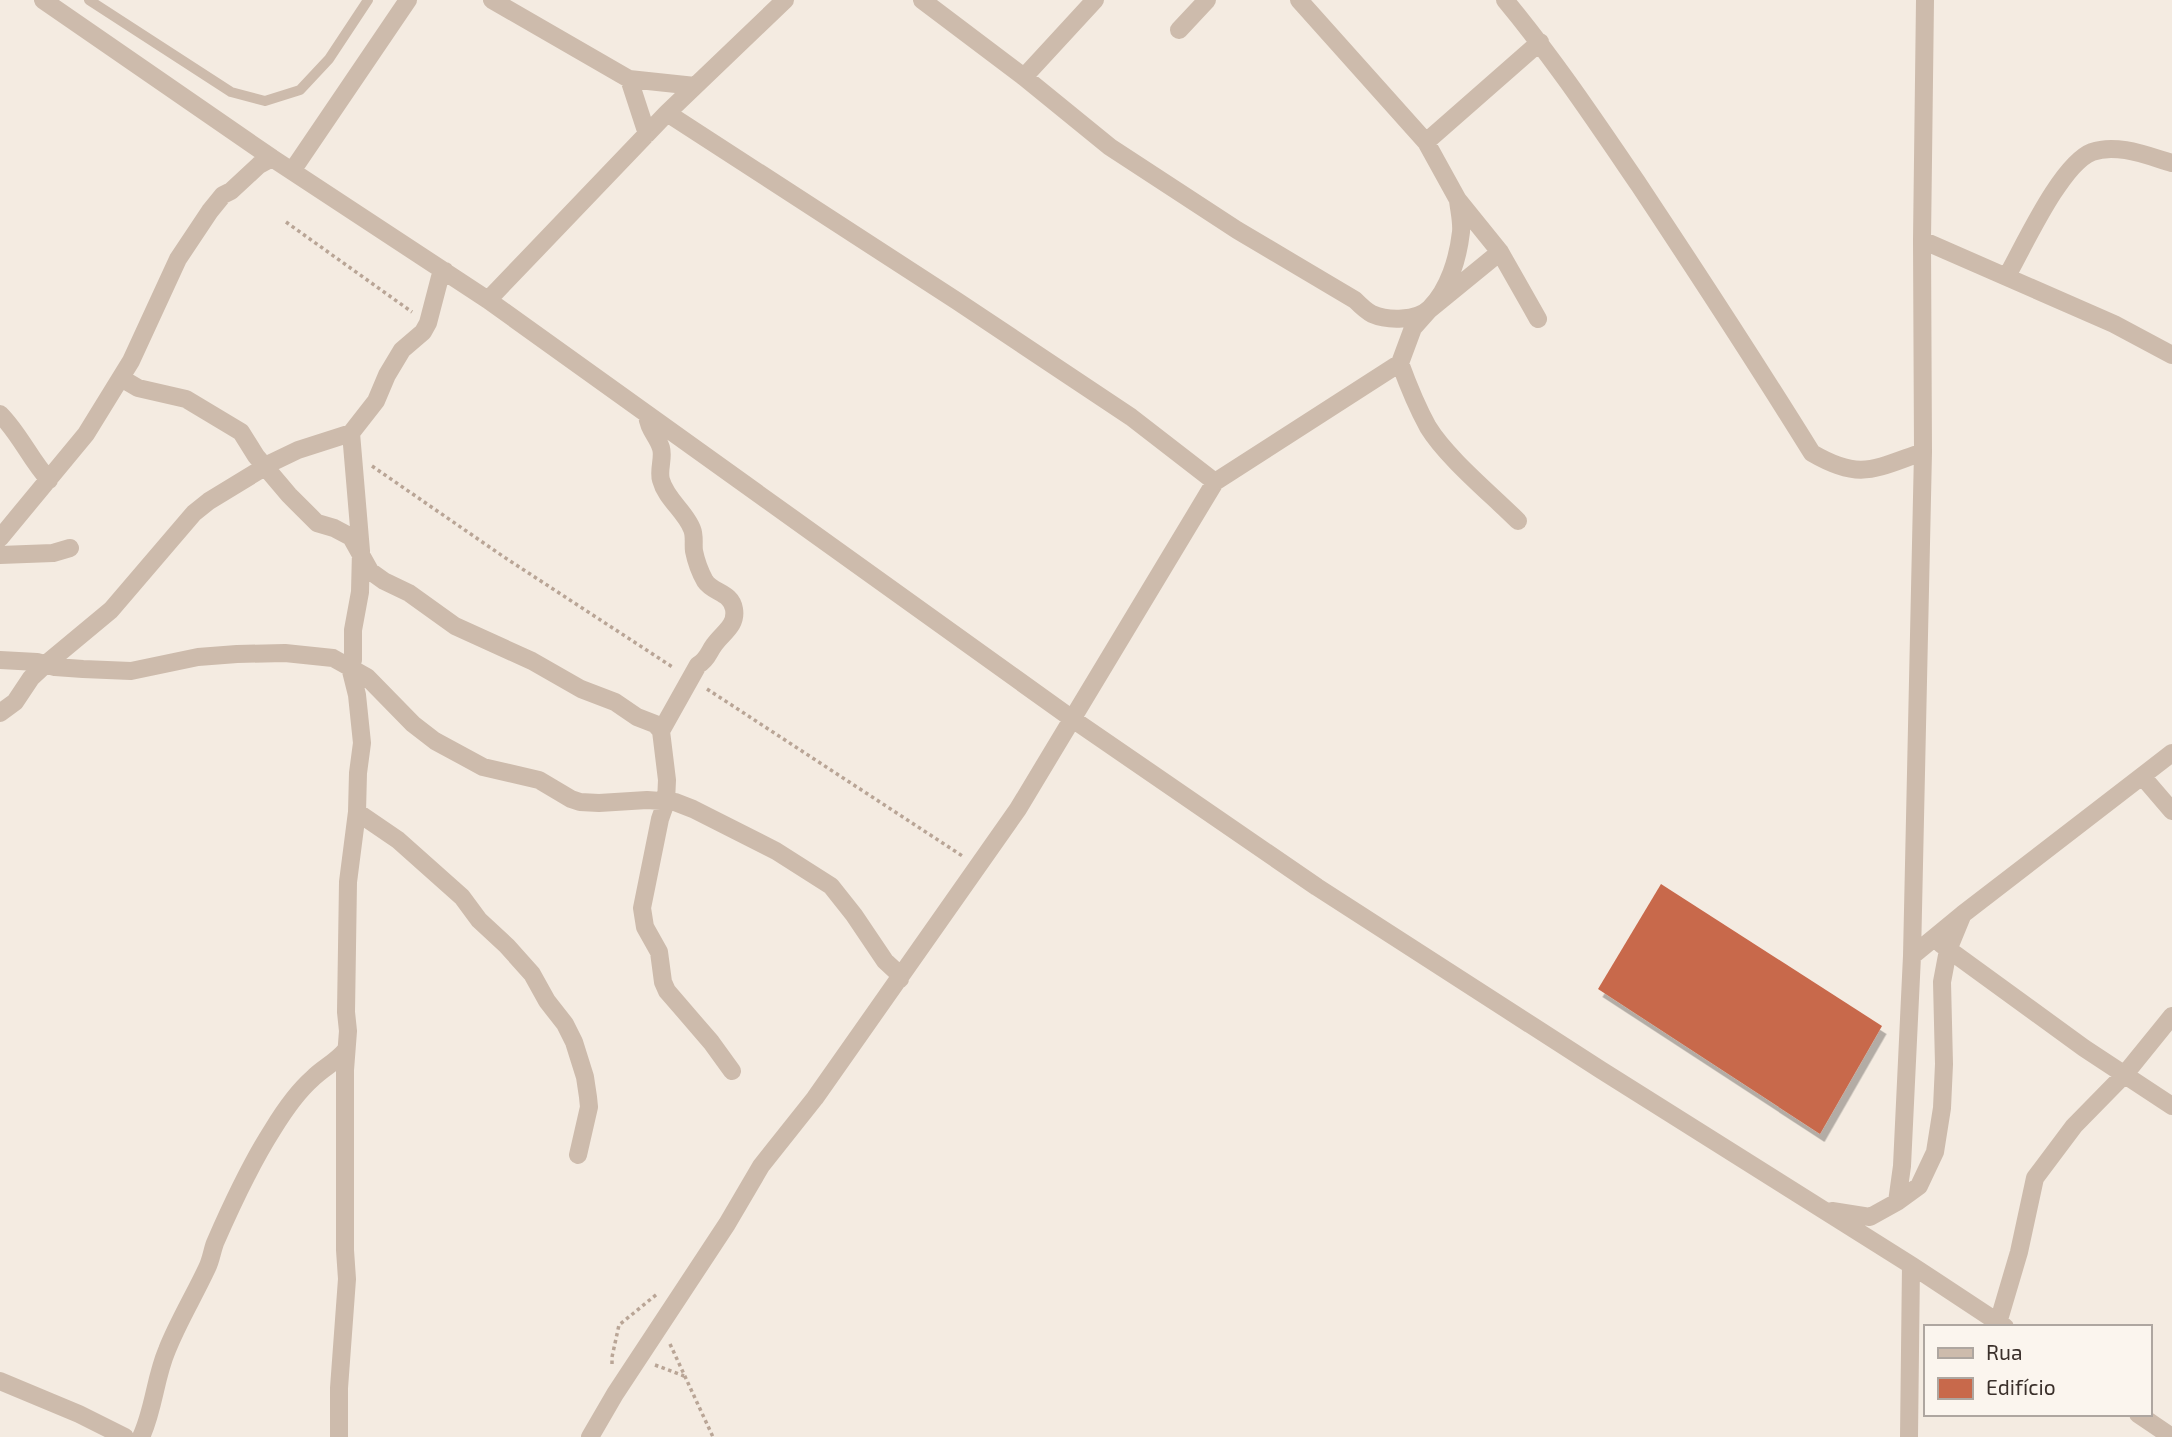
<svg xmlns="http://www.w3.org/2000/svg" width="2172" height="1437" viewBox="0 0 2172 1437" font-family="'Exo 2',sans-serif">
<defs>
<filter id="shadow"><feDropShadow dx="4.5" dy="8" stdDeviation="0" flood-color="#0004"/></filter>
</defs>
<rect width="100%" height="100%" fill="#f4ebe1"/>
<path fill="#c8694b" filter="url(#shadow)" d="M1661 884 1882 1026 1820 1134 1598 989Z"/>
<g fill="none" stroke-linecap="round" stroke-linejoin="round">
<path stroke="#b9a596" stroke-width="3.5" stroke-dasharray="3.5 3.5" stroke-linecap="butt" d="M286 222 412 312
M372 466 504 557 674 668
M707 689 964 857
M670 1344 713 1437
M612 1364V1357L619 1325 657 1294
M655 1365 684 1376"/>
<path stroke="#cdbbac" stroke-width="10" d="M89 0 231 92 265 101 300 90 329 59 368 0"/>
<path stroke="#cdbbac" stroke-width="18" d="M43 0 272 158 488 300 1071 718 1317 887 1601 1070 1911 1265 2005 1327
M492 0 629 79 695 86
M922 0 1024 77 1110 147 1237 230 1355 300C1360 305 1366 311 1372 314 1388 321 1417 321 1430 308 1449 289 1458 258 1461 232 1462 222 1459 210 1458 200
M1299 0 1426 142 1458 200 1500 252 1538 319
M1505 0C1554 59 1596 122 1639 185 1698 274 1756 363 1812 453 1860 481 1874 469 1923 452
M1179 30 1207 0
M1024 77 1095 0
M629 79 647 134
M667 113 957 301 1131 417 1215 482
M1426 142 1540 42
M292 171 408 0
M1922 240 2114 324 2172 355
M2007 276C2024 246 2061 164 2092 152 2117 143 2148 156 2172 163
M488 300 667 113 785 0
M1400 363C1408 385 1417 407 1428 427 1447 458 1491 494 1518 521
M121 378 138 388 186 399 241 432 256 456 289 495 317 523 334 528 351 537 370 571 384 581 409 593 455 626 532 661 581 689 615 702 637 717 655 724 661 731 667 780 666 802 660 819 642 908 645 927 659 952 663 982 667 991 711 1042 732 1071
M0 414C20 434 30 459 49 480
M647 414C648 430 657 435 661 448 664 458 658 470 661 480 666 499 685 511 692 529 695 536 693 544 694 551 696 561 700 572 705 581 713 593 731 592 734 609 737 626 722 633 714 645 708 653 708 659 698 665L661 731
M0 538 86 434 131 361 178 259 210 211 223 195 231 191 259 165 272 158
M0 555 53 553 70 548
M0 660 37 662 55 667 83 669 131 671 198 657 237 654 285 653 333 658 367 677 413 724 435 741 483 767 539 780 571 799 580 802 599 803 647 800 675 802 693 809 776 851 831 886 854 915 885 961 899 974 900 979
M0 713 15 702 31 678 46 664 111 610 194 513 209 501 273 462 298 450 351 433 376 401 387 375 402 350 423 332 428 323 440 277 445 271
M2142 776 2172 811
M357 812 398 840 462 897 479 920 507 946 532 974 547 1001 565 1024 574 1042 585 1077 588 1097 589 1107 578 1155
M1941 944 2084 1048 2172 1106
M1912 956 1963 914 2172 753
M1897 1202 1919 1186 1935 1152 1942 1108 1944 1064 1942 982 1948 950 1962 916
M1832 1211 1870 1217 1897 1202 1902 1166 1912 956 1923 452 1922 240 1925 0
M1998 1323 2019 1252 2035 1178 2074 1126 2125 1074 2172 1016
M0 1381 79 1414 125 1437
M2138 1414 2172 1437
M141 1437C154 1409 155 1378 167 1350 178 1322 194 1296 207 1268 211 1260 212 1251 215 1243 232 1204 250 1165 273 1129 284 1111 297 1092 313 1078 323 1068 336 1062 345 1051
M339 1437V1388L347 1279 345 1250V1070L348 1031 346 1012 348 882 357 812 358 773 362 743 357 695 350 667 353 660V630L360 592 361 551 351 433
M590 1437 615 1394 727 1224 761 1166 815 1098 1018 809 1215 482 1400 363 1413 328 1429 310 1500 252
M1909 1437 1911 1265"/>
</g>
<rect x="1924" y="1325" width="228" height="91" fill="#fbf5ee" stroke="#aea6a0" stroke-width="2"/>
<rect x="1938" y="1348" width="35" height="10" fill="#cdbbac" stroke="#aea6a0" stroke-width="2"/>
<text x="1986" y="1360" font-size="21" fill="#3b302b">Rua</text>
<rect x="1938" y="1378" width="35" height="21" fill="#c8694b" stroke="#aea6a0" stroke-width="2"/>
<text x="1986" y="1395" font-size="21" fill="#3b302b">Edifício</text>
</svg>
